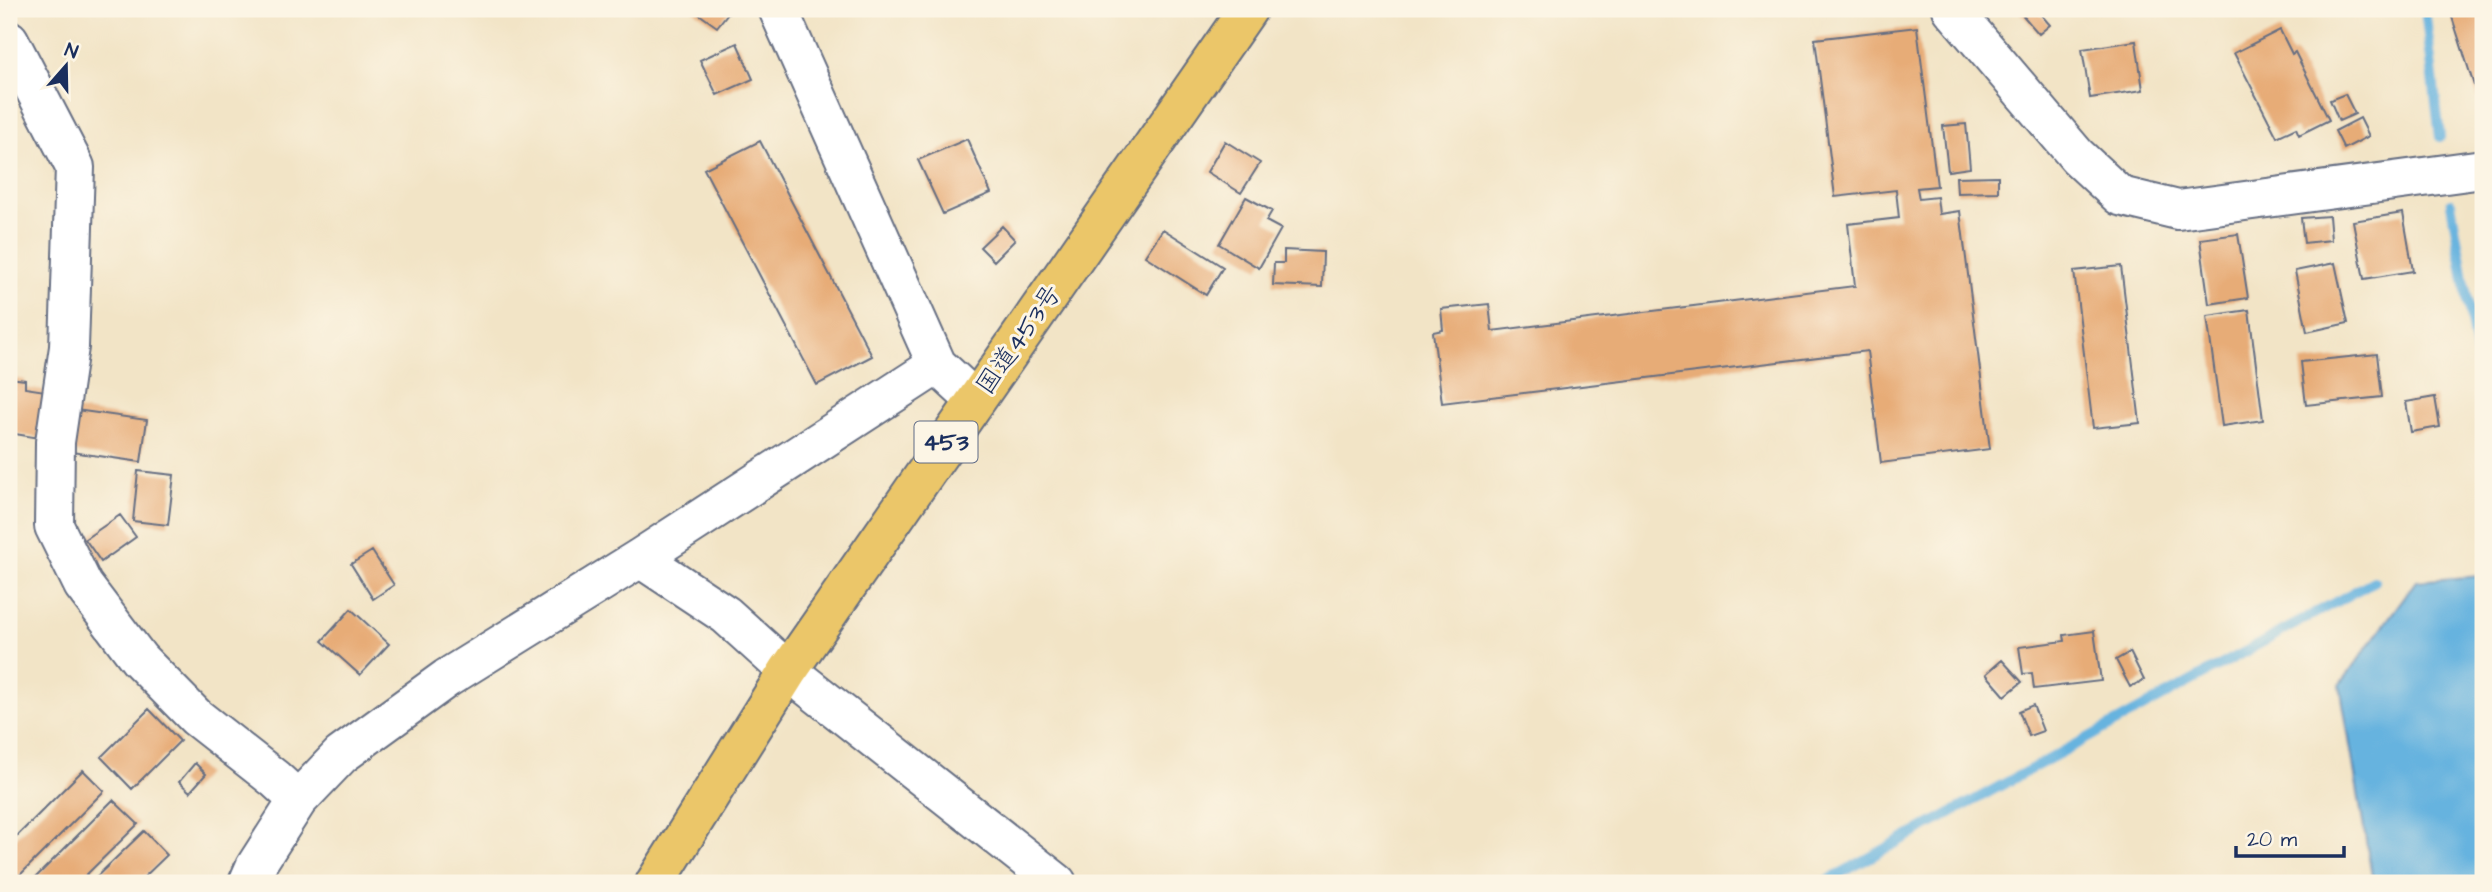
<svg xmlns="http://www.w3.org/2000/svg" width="2492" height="892" viewBox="0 0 2492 892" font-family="'Architects Daughter','Klee One',sans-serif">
<rect width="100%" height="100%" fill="#fcf5e5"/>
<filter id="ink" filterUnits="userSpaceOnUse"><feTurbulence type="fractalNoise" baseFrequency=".0143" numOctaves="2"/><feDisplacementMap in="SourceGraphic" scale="14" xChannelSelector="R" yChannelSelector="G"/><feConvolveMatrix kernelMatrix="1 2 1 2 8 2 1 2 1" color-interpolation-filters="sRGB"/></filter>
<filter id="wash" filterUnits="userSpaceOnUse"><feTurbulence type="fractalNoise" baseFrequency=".00686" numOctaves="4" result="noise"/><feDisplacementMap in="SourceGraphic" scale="28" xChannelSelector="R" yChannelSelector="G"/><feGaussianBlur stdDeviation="1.57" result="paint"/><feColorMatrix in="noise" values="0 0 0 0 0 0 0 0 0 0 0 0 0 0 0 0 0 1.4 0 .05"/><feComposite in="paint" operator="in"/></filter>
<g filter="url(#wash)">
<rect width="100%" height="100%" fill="#f2e4c6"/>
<path fill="#66b3df" stroke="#40719e" stroke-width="2" d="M2481 576 2483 588V883H2373L2340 685 2416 581Z"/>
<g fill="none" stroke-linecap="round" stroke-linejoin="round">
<path stroke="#66b3df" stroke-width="10" d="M2425 9 2440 137
M2451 203 2483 391
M1823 883 2374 581"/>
</g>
<g id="blocks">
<path fill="#e7ac77" d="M692 9H731L717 27Z
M2021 9H2036L2050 25 2039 34 2019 11Z
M2469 9H2482L2483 13V99L2479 101 2451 14Z
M1917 27 1937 186 1917 188 1919 199 1937 197 1939 214 1960 211 1990 449 1881 463 1867 351 1442 403 1433 332 1443 330 1441 309 1489 304 1492 331 1855 286 1848 224 1899 218 1896 190 1835 197 1815 39Z
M2280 30 2292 54 2295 52 2329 120 2299 135 2296 128 2277 137 2234 53Z
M2136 41 2143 90 2090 98 2082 49Z
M737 43 753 79 717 95 700 60Z
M2345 94 2355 114 2339 121 2330 100Z
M2360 118 2369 136 2344 149 2335 131Z
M1966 124 1970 168 1948 171 1943 126Z
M967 139 991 193 943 214 918 160Z
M760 141 872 356 817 385 704 169Z
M1225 141 1260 163 1241 193 1207 172Z
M1998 176V192L1957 193 1956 177Z
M1246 197 1272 211 1266 221 1281 229 1259 268 1219 244Z
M2403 213 2413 271 2364 279 2353 221Z
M2329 216 2331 240 2304 243 2301 218Z
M1002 226 1015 240 994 261 980 247Z
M1163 229 1223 267 1206 295 1145 256Z
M2238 234 2248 298 2209 304 2200 239Z
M1284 250 1323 252 1322 287 1273 285 1274 263H1284Z
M2335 263 2348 323 2307 332 2295 271Z
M2121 266 2140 423 2093 428 2074 271Z
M2249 310 2263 420 2222 426 2207 316Z
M2377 354 2382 397 2306 405 2301 362Z
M9 378 25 380V388L52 392 45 439 9 433Z
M2435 397 2440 427 2411 432 2406 402Z
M76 410 147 420 141 462 71 452Z
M138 471 174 475 168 525 133 521Z
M120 515 136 537 101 562 85 539Z
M372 551 394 585 373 599 351 564Z
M351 609 389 644 360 675 322 641Z
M2094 631 2101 681 2034 689 2032 673 2023 674 2019 647 2065 641 2064 635Z
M2130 652 2144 680 2130 687 2116 660Z
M2002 660 2022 682 2005 696 1986 674Z
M2033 705 2043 731 2029 736 2019 711Z
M149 709 180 741 132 789 101 757Z
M195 763 206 774 190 792 179 782Z
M83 770 104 791 12 883H9V844Z
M113 800 138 824 78 883H30Z
M144 831 167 855 138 883H90Z"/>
</g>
</g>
<g filter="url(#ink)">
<use href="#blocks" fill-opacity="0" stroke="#666e82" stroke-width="2"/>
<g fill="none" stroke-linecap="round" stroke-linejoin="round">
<g stroke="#666e82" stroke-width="42">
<path id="minor" d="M778 9 937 365
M1952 9 2077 156 2120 196 2178 210 2483 169
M9 40 75 167 69 347 55 442 54 526 83 585 139 659 196 717 275 779 298 800
M640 558 726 615 788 671 1057 883
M248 883 255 867 298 800 341 755 447 678 640 558 937 365 975 400"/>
</g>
<g stroke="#666e82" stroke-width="42">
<path id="highway" d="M655 883 788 671 1248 9"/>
</g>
<use href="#minor" stroke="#fff" stroke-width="38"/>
<use href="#highway" stroke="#ebc669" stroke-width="38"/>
</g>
</g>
<g text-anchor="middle" stroke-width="6" stroke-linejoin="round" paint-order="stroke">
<rect fill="#fcf5e5" stroke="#5e6a86" stroke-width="2" x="914.5" y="421.5" width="63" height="41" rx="5"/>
<g font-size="24" font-weight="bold" fill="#1b2f5e">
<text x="946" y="450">453</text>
</g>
<g font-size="26" fill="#1b2f5e" stroke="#fcf5e5">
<text transform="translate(1018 339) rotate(-55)" y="9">国道453号</text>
</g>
</g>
<rect width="2492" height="892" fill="none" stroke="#fcf5e5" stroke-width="35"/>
<g transform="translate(66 66) rotate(20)" stroke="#fcf5e5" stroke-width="5" paint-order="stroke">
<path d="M0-5L12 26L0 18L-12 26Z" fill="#1b2f5e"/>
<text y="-10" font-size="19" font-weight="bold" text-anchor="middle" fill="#1b2f5e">N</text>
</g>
<path d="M2236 846v10h108v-10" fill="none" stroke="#1b2f5e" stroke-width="3.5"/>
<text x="2247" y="846" font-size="21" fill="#1b2f5e" stroke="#fcf5e5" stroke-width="5" paint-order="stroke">20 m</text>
</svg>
